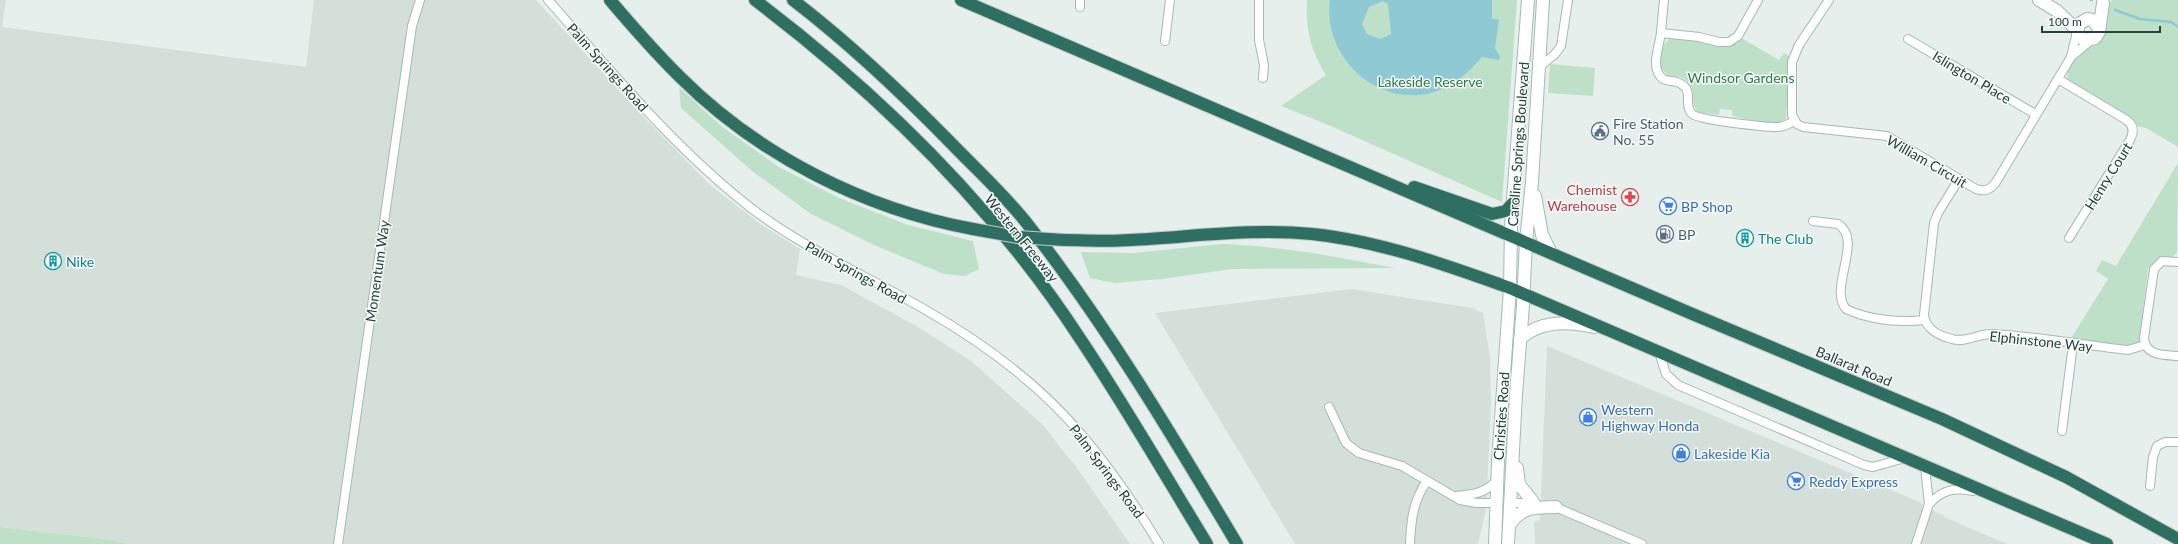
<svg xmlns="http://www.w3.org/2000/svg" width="2178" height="544" viewBox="0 0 2178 544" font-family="Lato,sans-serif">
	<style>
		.built { fill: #d4dfda }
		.green { fill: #bfe0c8 }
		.water { fill: #8ec9d4; fill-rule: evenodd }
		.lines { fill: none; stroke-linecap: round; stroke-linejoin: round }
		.stream { stroke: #8ec9d4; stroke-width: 2.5 }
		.street-casing { stroke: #a8b8b2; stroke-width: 10 }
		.secondary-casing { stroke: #a4bbb3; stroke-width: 14 }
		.highway-casing { stroke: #c2cac8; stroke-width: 14 }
		.street { stroke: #fff; stroke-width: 8 }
		.secondary { stroke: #fff; stroke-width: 12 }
		.highway { stroke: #2f6f62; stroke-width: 12 }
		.highway-bridge-casing { stroke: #c2cac8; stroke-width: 14; stroke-linecap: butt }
		.highway-bridge { stroke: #2f6f62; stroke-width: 12 }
		.labels { text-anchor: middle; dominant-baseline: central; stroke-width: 3; stroke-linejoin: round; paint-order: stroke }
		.street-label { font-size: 14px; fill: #24423a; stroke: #f7fbf9 }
		.park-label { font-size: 14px; fill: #2d7a4b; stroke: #f7fbf9 }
		.service-label { font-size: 14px; fill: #4e5e75; stroke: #f7fbf9; text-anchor: start }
		.health-label { font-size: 14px; fill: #be3a42; stroke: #f7fbf9; text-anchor: end }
		.shop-label { font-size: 14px; fill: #366cbe; stroke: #f7fbf9; text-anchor: start }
		.culture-label { font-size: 14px; fill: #0d838f; stroke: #f7fbf9; text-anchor: start }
	</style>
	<rect width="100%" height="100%" fill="#e6efeb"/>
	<!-- built -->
	<g class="built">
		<path d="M0,0H6L2,27L306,67L314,0H536L634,107L711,186L762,225L800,249L796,275L841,285L920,328L971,361L1043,425L1082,475L1130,544H129L106,539L0,527Z"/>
		<path d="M1351,289L1472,308L1483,313L1490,357L1491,405L1486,509L1478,544H1295L1155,313Z"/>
		<path d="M1547,346L1915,500L1951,520L2007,544H1535L1534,521L1540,520Z"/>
	</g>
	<!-- green -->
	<g class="green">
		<path d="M1307,0H1517L1502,202L1326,124L1281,106L1326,75C1311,52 1305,28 1307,0Z"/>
		<path d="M2112,0H2178V147L2146,128L2136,126L2067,79L2068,69Z"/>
		<path d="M1672,38L1734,43L1743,39L1779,60L1784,53L1790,57L1786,119C1776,129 1745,118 1732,116V110L1720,109L1719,115L1698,112C1688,102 1699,87 1683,78C1679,76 1673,76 1667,75L1661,67C1660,57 1661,42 1672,38Z"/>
		<path d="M1550,64L1595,68L1593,96L1548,93Z"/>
		<path d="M679,87L721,126L779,167L839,198L908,225L973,241L979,269L965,276L944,274L876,246L811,214L752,171L681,108Z"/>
		<path d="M2178,163L2177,252C2171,262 2157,257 2148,269L2139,342L2135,345L2128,347L2070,340L2108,279L2096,271L2102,260L2116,266Z"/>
		<path d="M1222,244C1281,246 1337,257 1395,268L1232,269L1162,279L1114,283L1090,278L1081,252L1133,253Z"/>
		<path d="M0,527L106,539L129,544H0Z"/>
	</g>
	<!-- water -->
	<path class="water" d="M1330,0H1492V19H1499L1495,48L1500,57L1499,60L1482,57C1468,73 1454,86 1434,92C1377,109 1322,56 1330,0ZM1383,1L1388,4L1391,34L1380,39L1367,34L1362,24L1369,7Z"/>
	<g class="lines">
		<!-- stream -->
		<g class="stream">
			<path d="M2091,0H2092"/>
			<path d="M2115,10L2140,19L2171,22L2178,27"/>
		</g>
		<!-- street casing -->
		<g class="street-casing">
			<g id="street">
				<path d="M548,0C612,72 675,149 751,208C804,248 866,276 924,309C982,342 1039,384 1082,435C1111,469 1136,506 1159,544"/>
				<path d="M1259,0V40L1264,65L1263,78"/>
				<path d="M1664,0C1663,11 1662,21 1661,32C1660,46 1649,68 1663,79C1669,82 1676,80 1681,84C1694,91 1683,105 1692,114C1698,120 1765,127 1777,127C1783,127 1789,124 1794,121"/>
				<path d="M1829,0L1799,45L1792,62V115L1797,124L1803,127L1887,136L1976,189C1985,192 1990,190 1996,182L2071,57L2077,32"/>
				<path d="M1080,7V0"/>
				<path d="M1661,33L1699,37L1719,42H1729L1738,36L1758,0"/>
				<path d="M1908,39L2035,114"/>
				<path d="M1165,41L1170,0"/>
				<path d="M2071,57L2090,41"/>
				<path d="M1538,68L1555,54L1561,46L1568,0"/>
				<path d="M2058,79L2125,119C2133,124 2135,131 2130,140L2069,238"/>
				<path d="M1959,179L1938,213L1934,223L1924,315C1925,329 1940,336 1952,339C1965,343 1978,334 1991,334C2035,336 2083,345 2128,350L2145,345"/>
				<path d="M1813,221L1838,224C1864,240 1828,288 1846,309C1869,320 1900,323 1925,320"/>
				<path d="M2178,262L2162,261L2154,269L2144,338C2145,356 2164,355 2178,356"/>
				<path d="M1659,352L1666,374L1678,385L1864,465L1873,467L1905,458"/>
				<path d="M1329,407L1346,443L1359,453L1402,466L1460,500L1477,503H1496"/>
				<path d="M2062,431L2073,344"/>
				<path d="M2150,486L2153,457L2157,446L2165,442H2178"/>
				<path d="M1456,496C1471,495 1488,493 1497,479"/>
				<path d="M1510,503H1535"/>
				<path d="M1929,504C1942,490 1955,487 1973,491"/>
				<path d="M1553,506L1642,544"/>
				<path d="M338,544L412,26L420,0"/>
				<path d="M1410,544C1411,520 1413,501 1427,481"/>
				<path d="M1916,544L1929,504L1925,467"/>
			</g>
		</g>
		<!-- secondary casing -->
		<g class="secondary-casing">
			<g id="secondary">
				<path d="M2039,0L2057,11L2077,30"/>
				<path d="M2098,27L2093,20L2087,19L2079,24C2076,31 2078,37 2085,40L2095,38L2099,32L2103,3"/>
				<path d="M1535,196L1542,235L1551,253"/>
				<path d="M1520,339C1540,320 1568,321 1594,327"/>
				<path d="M1517,468L1519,484L1533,502"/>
				<path d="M1509,526C1520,507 1535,507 1556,507"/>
				<path d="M1495,544L1498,462L1510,288L1511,226L1528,0"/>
				<path d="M1508,544L1516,394L1523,305L1526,242L1532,182L1543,0"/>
			</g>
		</g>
		<!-- highway casing -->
		<g class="highway-casing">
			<g id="highway">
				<path d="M610,0C632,26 655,52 679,76C758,155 864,209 973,229"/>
				<path d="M755,0C879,94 994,207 1079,337C1124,404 1165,475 1207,544"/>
				<path d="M793,0C849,43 901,92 951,143C977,170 1006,196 1029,226C1107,326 1172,435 1237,544"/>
				<path d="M961,0L1690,313L1942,419L2066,477L2178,539"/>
				<path d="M1414,187L1492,214L1506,211L1513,203"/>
				<path d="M1064,240C1086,240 1108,242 1130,240C1191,237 1251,228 1312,234C1380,241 1446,265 1510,288L2107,544"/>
			</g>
		</g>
		<!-- street -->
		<use href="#street" class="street"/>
		<!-- secondary -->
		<use href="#secondary" class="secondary"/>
		<!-- highway -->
		<use href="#highway" class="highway"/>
		<!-- highway-bridge casing -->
		<g class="highway-bridge-casing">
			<path id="highway-bridge" d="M973,229L1018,237L1064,240"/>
		</g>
		<!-- highway-bridge -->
		<use href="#highway-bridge" class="highway-bridge"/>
	</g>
	<!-- icons -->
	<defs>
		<g id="civic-ring" transform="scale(0.9)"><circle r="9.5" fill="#f7fbf9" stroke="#5c6f8a" stroke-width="1.5"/><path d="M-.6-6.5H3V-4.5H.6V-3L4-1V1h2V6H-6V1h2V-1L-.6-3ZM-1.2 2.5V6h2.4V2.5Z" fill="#5c6f8a"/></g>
		<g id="pharmacy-ring" transform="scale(0.9)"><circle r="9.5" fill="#f7fbf9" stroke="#e0444e" stroke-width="1.5"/><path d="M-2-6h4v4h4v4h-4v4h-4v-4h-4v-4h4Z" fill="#e0444e"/></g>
		<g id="supermarket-ring" transform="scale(0.9)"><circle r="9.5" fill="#f7fbf9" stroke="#3f7fe0" stroke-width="1.5"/><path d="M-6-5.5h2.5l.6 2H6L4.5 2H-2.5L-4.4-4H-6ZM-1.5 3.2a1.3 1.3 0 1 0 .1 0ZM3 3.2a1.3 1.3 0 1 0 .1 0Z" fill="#3f7fe0"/></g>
		<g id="fuel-ring" transform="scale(0.9)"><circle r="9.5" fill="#f7fbf9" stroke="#5c6f8a" stroke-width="1.5"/><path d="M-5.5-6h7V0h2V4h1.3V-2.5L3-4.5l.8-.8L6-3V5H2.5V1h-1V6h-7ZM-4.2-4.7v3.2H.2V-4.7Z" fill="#5c6f8a"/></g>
		<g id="building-ring" transform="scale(0.9)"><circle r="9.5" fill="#f7fbf9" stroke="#0f9aa8" stroke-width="1.5"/><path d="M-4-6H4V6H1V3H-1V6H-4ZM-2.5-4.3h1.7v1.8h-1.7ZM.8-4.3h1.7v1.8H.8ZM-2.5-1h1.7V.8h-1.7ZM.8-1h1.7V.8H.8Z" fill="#0f9aa8"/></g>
		<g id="shop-ring" transform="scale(0.9)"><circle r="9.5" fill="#f7fbf9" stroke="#3f7fe0" stroke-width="1.5"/><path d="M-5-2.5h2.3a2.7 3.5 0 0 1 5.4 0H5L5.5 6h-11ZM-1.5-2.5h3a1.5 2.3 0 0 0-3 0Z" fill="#3f7fe0"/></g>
	</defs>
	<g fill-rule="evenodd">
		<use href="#civic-ring" x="1600" y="131"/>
		<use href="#pharmacy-ring" x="1630" y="197"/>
		<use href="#supermarket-ring" x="1668" y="206"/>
		<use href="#fuel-ring" x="1665" y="234"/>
		<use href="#building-ring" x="1745" y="238"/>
		<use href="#building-ring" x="53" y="261"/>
		<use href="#shop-ring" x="1588" y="417"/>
		<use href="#shop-ring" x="1681" y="453"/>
		<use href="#supermarket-ring" x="1796" y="481"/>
	</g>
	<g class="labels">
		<!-- street labels -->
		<g class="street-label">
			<text transform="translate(608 67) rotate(48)">Palm Springs Road</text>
			<text transform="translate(1972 77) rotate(31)">Islington Place</text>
			<text transform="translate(1518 144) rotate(-86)">Caroline Springs Boulevard</text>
			<text transform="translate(1927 161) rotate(30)">William Circuit</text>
			<text transform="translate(2108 176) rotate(-58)">Henry Court</text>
			<text transform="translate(1022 238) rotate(51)">Western Freeway</text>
			<text transform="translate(377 271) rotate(-82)">Momentum Way</text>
			<text transform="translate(856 272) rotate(29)">Palm Springs Road</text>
			<text transform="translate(2041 341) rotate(6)">Elphinstone Way</text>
			<text transform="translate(1854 366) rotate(23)">Ballarat Road</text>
			<text transform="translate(1501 416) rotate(-86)">Christies Road</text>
			<text transform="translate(1107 471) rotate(53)">Palm Springs Road</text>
		</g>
		<!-- park labels -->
		<g class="park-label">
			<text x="1741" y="77">Windsor Gardens</text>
			<text x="1430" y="81">Lakeside Reserve</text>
		</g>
		<!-- service labels -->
		<g class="service-label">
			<text x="1613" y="123">Fire Station<tspan x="1613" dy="16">No. 55</tspan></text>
			<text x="1678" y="234">BP</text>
		</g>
		<!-- health labels -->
		<g class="health-label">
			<text x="1617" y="189">Chemist<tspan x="1617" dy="16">Warehouse</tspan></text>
		</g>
		<!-- shop labels -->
		<g class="shop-label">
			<text x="1681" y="206">BP Shop</text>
			<text x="1601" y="409">Western<tspan x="1601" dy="16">Highway Honda</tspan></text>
			<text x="1694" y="453">Lakeside Kia</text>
			<text x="1809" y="481">Reddy Express</text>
		</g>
		<!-- culture labels -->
		<g class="culture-label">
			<text x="1758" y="238">The Club</text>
			<text x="66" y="261">Nike</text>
		</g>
	</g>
	<!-- scale -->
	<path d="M2042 26v6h118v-6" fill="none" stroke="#24423a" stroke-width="2"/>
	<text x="2048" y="26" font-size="12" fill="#24423a" stroke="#f7fbf9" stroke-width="3" paint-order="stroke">100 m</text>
</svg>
